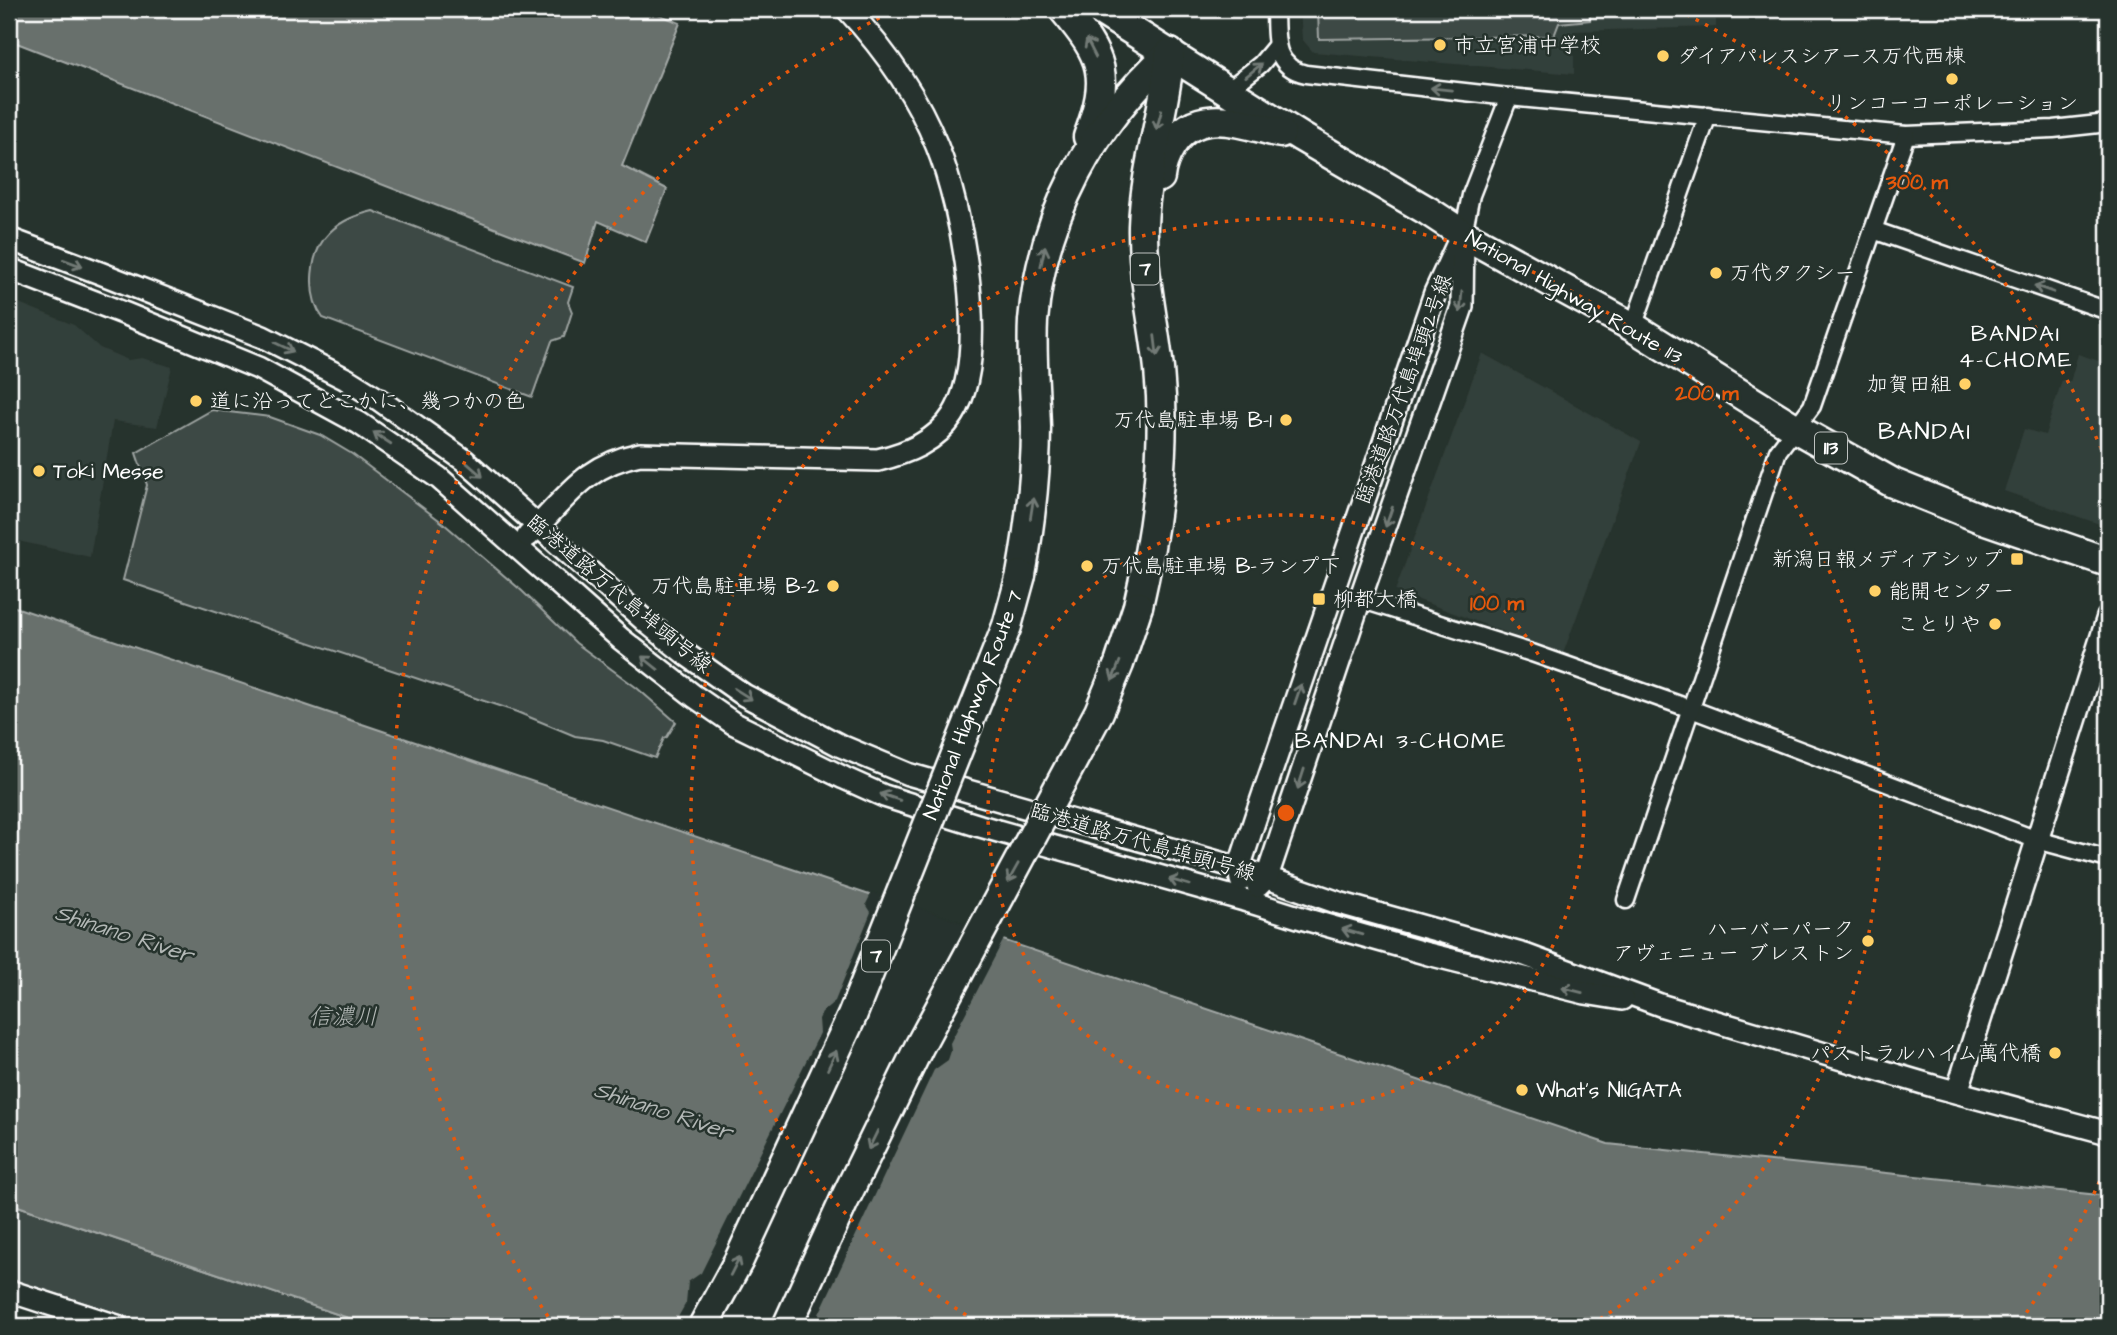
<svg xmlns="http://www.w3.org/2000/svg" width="2117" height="1335" viewBox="0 0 2117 1335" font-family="'Architects Daughter','Klee One',sans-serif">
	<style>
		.built { fill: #333f3a }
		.green { fill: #3e4944; stroke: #9ea4a2; stroke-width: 2 }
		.water { fill: #67706c; stroke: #a4a9a7; stroke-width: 2 }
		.pier { fill: #26332d }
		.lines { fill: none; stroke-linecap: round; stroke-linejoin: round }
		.minor-casing { stroke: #fff; stroke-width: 21 }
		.tertiary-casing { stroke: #fff; stroke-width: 26 }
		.trunk-casing { stroke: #fff; stroke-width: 33 }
		.minor { stroke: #26332d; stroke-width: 16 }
		.tertiary { stroke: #26332d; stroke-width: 21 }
		.trunk { stroke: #26332d; stroke-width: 28 }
		.trunk-bridge-casing { stroke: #fff; stroke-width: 33; stroke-linecap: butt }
		.trunk-bridge { stroke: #26332d; stroke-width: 28 }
		.oneway { stroke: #727a76 }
		.ring { fill: none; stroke: #e8590c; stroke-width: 3.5; stroke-dasharray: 3.5 7 }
		.poi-dot { fill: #ffd166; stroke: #26332d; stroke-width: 2.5 }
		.labels { text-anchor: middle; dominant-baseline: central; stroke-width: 5; stroke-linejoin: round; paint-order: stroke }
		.shield { fill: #26332d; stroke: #bec2c0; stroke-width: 2 }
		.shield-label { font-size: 19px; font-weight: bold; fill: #fff }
		.poi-label { font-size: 21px; fill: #fff; stroke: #26332d; text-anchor: start }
		.street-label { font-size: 21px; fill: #fff; stroke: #26332d }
		.neighbourhood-label { font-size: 23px; letter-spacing: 2px; fill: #fff; stroke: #26332d }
		.water-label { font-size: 23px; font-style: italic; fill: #b3b8b6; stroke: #26332d }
		.quarter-label { font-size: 24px; letter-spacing: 2px; fill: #fff; stroke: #26332d }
		.centre { fill: #e8590c; stroke: #26332d; stroke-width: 3.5 }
		.ring-label { font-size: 21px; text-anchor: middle; font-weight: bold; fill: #e8590c; stroke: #26332d; stroke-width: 5; stroke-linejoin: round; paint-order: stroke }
	</style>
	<rect width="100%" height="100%" fill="#26332d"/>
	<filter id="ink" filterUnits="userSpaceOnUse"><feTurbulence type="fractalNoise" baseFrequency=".0143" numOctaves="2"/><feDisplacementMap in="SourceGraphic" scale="14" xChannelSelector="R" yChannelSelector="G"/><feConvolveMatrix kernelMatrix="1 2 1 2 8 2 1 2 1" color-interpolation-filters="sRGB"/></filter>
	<g filter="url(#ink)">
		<!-- built -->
		<g class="built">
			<path d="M1300,9H1716V27L1574,31V74L1313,52L1302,39Z"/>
			<path d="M9,299L74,325L100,348L128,360L142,358L172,367L157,427L113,421L90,557L9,539Z"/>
			<path d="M1482,353L1641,442L1563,654L1395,591Z"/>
			<path d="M2078,354L2108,364V527L2004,491L2024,429L2045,435L2062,380L2070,382Z"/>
		</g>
		<!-- green -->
		<g class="green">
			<path d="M1318,9H1589L1590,20L1559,23L1554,36L1319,39Z"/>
			<path d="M1618,9H1702V12L1618,15Z"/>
			<path d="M373,211L573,287L568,302L572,312L564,337L552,341L532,397L323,318C306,295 309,252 330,232C342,220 357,215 373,211Z"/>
			<path d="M212,410L270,417L320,435L352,454L443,523L522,591L576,643L637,688L676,722L667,737L664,738L655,758L603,740L575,736L517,712L123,580L147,485L136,453Z"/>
			<path d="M9,1203L372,1326H156L9,1279Z"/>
		</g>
		<!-- water -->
		<g class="water">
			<path d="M9,9H646L680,23L622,166L667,189L646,242L598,221L585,263L9,40Z"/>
			<path d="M9,605L1608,1144L2108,1196V1326H372L9,1203Z"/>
		</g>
		<!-- pier -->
		<path class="pier" d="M872,892L1005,937L950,1043L951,1051L948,1060L934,1070L849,1250L819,1314L821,1326H673L686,1303L688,1282L701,1273L820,1033L819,1019L823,1011L835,1001L871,912L866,904Z"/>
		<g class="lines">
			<!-- minor casing -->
			<g class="minor-casing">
				<g id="minor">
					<path d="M1275,9C1276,36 1272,67 1306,74L1509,97L1906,135L2053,129L2108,123"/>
					<path d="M1228,90L1261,64L1276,46"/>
					<path d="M1873,230L2108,311"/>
					<path d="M1463,234L1471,195L1509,97"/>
					<path d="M1633,327L1708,115"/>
					<path d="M1360,599L1532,653L1691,709L2037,840L2108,859"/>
					<path d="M1626,900L1778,451L1812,406L1906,135"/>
				</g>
			</g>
			<!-- tertiary casing -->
			<g class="tertiary-casing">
				<g id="tertiary">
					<path d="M9,239L100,273L263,337L346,379L378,399L464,460L644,620L687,655L744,695L841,746L908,774L1239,868L1339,903L1525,955L1663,1006L1933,1086L2108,1133"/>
					<path d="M9,269L126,314L258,368L359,423L439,478L621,639L694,696L733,723L844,778L884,796L980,826L1244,900L1308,920L1428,954L1585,993L1622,999"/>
					<path d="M528,536C566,499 584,465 640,454L878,460C907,453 936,442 953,415C991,356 962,208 937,146C917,95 884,49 847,9"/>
					<path d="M1241,880L1239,868L1255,819L1435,293L1458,243"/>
					<path d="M1258,886L1267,877L1360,599L1455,327L1462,307L1463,234"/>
					<path d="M1957,1092L2108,617"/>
					<path d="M9,1291L117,1326"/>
				</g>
			</g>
			<!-- trunk casing -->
			<g class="trunk-casing">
				<g id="trunk">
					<path d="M1063,9C1104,58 1111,75 1088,137"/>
					<path d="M1098,9L1301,137L1428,211L1463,234L1633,327L1795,428L1893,483L1980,518L2108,562"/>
					<path d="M1160,177C1161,165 1165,156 1171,146C1197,104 1242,124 1281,133"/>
					<path d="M1021,575C1030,525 1036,478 1036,427C1035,392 1031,356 1033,321C1042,215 1092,124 1170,53"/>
					<path d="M1138,606C1156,528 1167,449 1159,369C1154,322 1142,274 1143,226C1145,167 1165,112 1170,53"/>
				</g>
			</g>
			<!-- minor -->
			<use href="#minor" class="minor"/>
			<!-- tertiary -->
			<use href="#tertiary" class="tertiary"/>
			<!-- trunk -->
			<use href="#trunk" class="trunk"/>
			<!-- trunk-bridge casing -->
			<g class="trunk-bridge-casing">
				<g id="trunk-bridge">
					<path d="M703,1326L739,1260L852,1016L1007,626L1021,575"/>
					<path d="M787,1326L844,1201L919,1047L1099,712L1119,664L1138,606"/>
				</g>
			</g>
			<!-- trunk-bridge -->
			<use href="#trunk-bridge" class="trunk-bridge"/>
		</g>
		<!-- one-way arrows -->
		<defs><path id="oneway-shaft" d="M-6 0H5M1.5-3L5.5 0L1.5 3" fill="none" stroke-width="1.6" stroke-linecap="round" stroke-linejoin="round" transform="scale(1.75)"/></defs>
		<g class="oneway">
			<use href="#oneway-shaft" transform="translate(1091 48) rotate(-117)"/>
			<use href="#oneway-shaft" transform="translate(1254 70) rotate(-39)"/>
			<use href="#oneway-shaft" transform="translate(1441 89) rotate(-174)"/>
			<use href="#oneway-shaft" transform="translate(1159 120) rotate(105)"/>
			<use href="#oneway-shaft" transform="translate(1043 256) rotate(-78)"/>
			<use href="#oneway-shaft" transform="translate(73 263) rotate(20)"/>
			<use href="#oneway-shaft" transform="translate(2044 289) rotate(-161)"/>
			<use href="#oneway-shaft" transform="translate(1461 302) rotate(95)"/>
			<use href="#oneway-shaft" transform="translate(1156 346) rotate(83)"/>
			<use href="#oneway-shaft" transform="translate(284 347) rotate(26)"/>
			<use href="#oneway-shaft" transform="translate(382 438) rotate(-147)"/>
			<use href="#oneway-shaft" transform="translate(475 470) rotate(41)"/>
			<use href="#oneway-shaft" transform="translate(1032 508) rotate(-81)"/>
			<use href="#oneway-shaft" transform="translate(1389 517) rotate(109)"/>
			<use href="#oneway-shaft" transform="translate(650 663) rotate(-141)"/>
			<use href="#oneway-shaft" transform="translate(1116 671) rotate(112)"/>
			<use href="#oneway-shaft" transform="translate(743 694) rotate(32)"/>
			<use href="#oneway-shaft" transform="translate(1298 694) rotate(-71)"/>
			<use href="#oneway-shaft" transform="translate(1301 779) rotate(108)"/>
			<use href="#oneway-shaft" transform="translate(890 797) rotate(-161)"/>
			<use href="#oneway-shaft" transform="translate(1013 873) rotate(119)"/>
			<use href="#oneway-shaft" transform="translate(1179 882) rotate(-164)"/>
			<use href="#oneway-shaft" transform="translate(1352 932) rotate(-164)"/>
			<use href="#oneway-shaft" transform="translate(1572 990) rotate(-166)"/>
			<use href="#oneway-shaft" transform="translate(832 1060) rotate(-65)"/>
			<use href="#oneway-shaft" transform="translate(873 1140) rotate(116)"/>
			<use href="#oneway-shaft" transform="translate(735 1266) rotate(-63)"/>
		</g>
	</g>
	<!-- distance rings -->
	<g class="ring">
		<circle cx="1286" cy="813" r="298"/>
		<path d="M984 1326A595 595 0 1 1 1588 1326"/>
		<path d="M2108 1162A893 893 0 0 1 2018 1325M554 1325A893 893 0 0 1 895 10M1677 10A893 893 0 0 1 2108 464"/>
	</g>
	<!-- markers -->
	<g class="poi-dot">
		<circle cx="1440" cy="45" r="7"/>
		<circle cx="1663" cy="56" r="7"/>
		<circle cx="1952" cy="79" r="7"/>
		<circle cx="1716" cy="273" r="7"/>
		<circle cx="1965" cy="384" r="7"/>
		<circle cx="196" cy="401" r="7"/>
		<circle cx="1286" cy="420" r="7"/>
		<circle cx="39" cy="471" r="7"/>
		<rect x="2010" y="552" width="14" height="14" rx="3.5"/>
		<circle cx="1087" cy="566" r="7"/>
		<circle cx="833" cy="586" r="7"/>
		<circle cx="1875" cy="591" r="7"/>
		<rect x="1312" y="592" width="14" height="14" rx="3.5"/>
		<circle cx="1995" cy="624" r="7"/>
		<circle cx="1868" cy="941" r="7"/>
		<circle cx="2055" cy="1053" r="7"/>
		<circle cx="1522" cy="1090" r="7"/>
	</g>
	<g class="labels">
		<!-- shield labels -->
		<g class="shield">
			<rect x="1131" y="253.5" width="28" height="31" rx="5"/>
			<rect x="1815" y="432.5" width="32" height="31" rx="5"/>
			<rect x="862" y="940.5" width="28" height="31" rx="5"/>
		</g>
		<g class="shield-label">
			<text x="1145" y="269">7</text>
			<text x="1831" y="448">113</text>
			<text x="876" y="956">7</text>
		</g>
		<!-- poi labels -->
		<g class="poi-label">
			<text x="1454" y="45">市立宮浦中学校</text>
			<text x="1677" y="56">ダイアパレスシアース万代西棟</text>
			<text x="1952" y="103" text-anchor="middle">リンコーコーポレーション</text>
			<text x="1730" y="273">万代タクシー</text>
			<text x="1951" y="384" text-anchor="end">加賀田組</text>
			<text x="210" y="401">道に沿ってどこかに、幾つかの色</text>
			<text x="1272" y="420" text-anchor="end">万代島駐車場 B-1</text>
			<text x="53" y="471">Toki Messe</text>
			<text x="2003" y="559" text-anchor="end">新潟日報メディアシップ</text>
			<text x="1101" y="566">万代島駐車場 B-ランプ下</text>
			<text x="819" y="586" text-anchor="end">万代島駐車場 B-2</text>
			<text x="1889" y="591">能開センター</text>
			<text x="1333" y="599">柳都大橋</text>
			<text x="1981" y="624" text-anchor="end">ことりや</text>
			<text x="1854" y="929" text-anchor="end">ハーバーパーク<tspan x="1854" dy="24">アヴェニュー ブレストン</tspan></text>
			<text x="2041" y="1053" text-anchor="end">パストラルハイム萬代橋</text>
			<text x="1536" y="1090">What's NIIGATA</text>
		</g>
		<!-- street labels -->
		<g class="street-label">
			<text transform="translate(1574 297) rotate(30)">National Highway Route 113</text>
			<text transform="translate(1404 389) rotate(-70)">臨港道路万代島埠頭2号線</text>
			<text transform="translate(619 594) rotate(40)">臨港道路万代島埠頭1号線</text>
			<text transform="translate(973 705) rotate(-69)">National Highway Route 7</text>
			<text transform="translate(1143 842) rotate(16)">臨港道路万代島埠頭1号線</text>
		</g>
		<!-- neighbourhood labels -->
		<g class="neighbourhood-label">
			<text x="2016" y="334">BANDAI<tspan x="2016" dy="26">4-CHOME</tspan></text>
			<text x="1401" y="741">BANDAI 3-CHOME</text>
		</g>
		<!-- water labels -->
		<g class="water-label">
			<text transform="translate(124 934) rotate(18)">Shinano River</text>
			<text x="343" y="1017">信濃川</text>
			<text transform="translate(663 1111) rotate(18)">Shinano River</text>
		</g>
		<!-- quarter labels -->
		<g class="quarter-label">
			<text x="1925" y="432">BANDAI</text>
		</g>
	</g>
	<circle cx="1286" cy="813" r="10" class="centre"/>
	<g class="ring-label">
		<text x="1917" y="189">300 m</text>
		<text x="1707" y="400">200 m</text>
		<text x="1497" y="610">100 m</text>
	</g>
	<!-- margin -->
	<rect width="2117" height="1335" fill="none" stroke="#26332d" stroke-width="35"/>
	<rect x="18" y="18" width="2082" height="1300" fill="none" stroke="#fff" stroke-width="2.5" filter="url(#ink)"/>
</svg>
